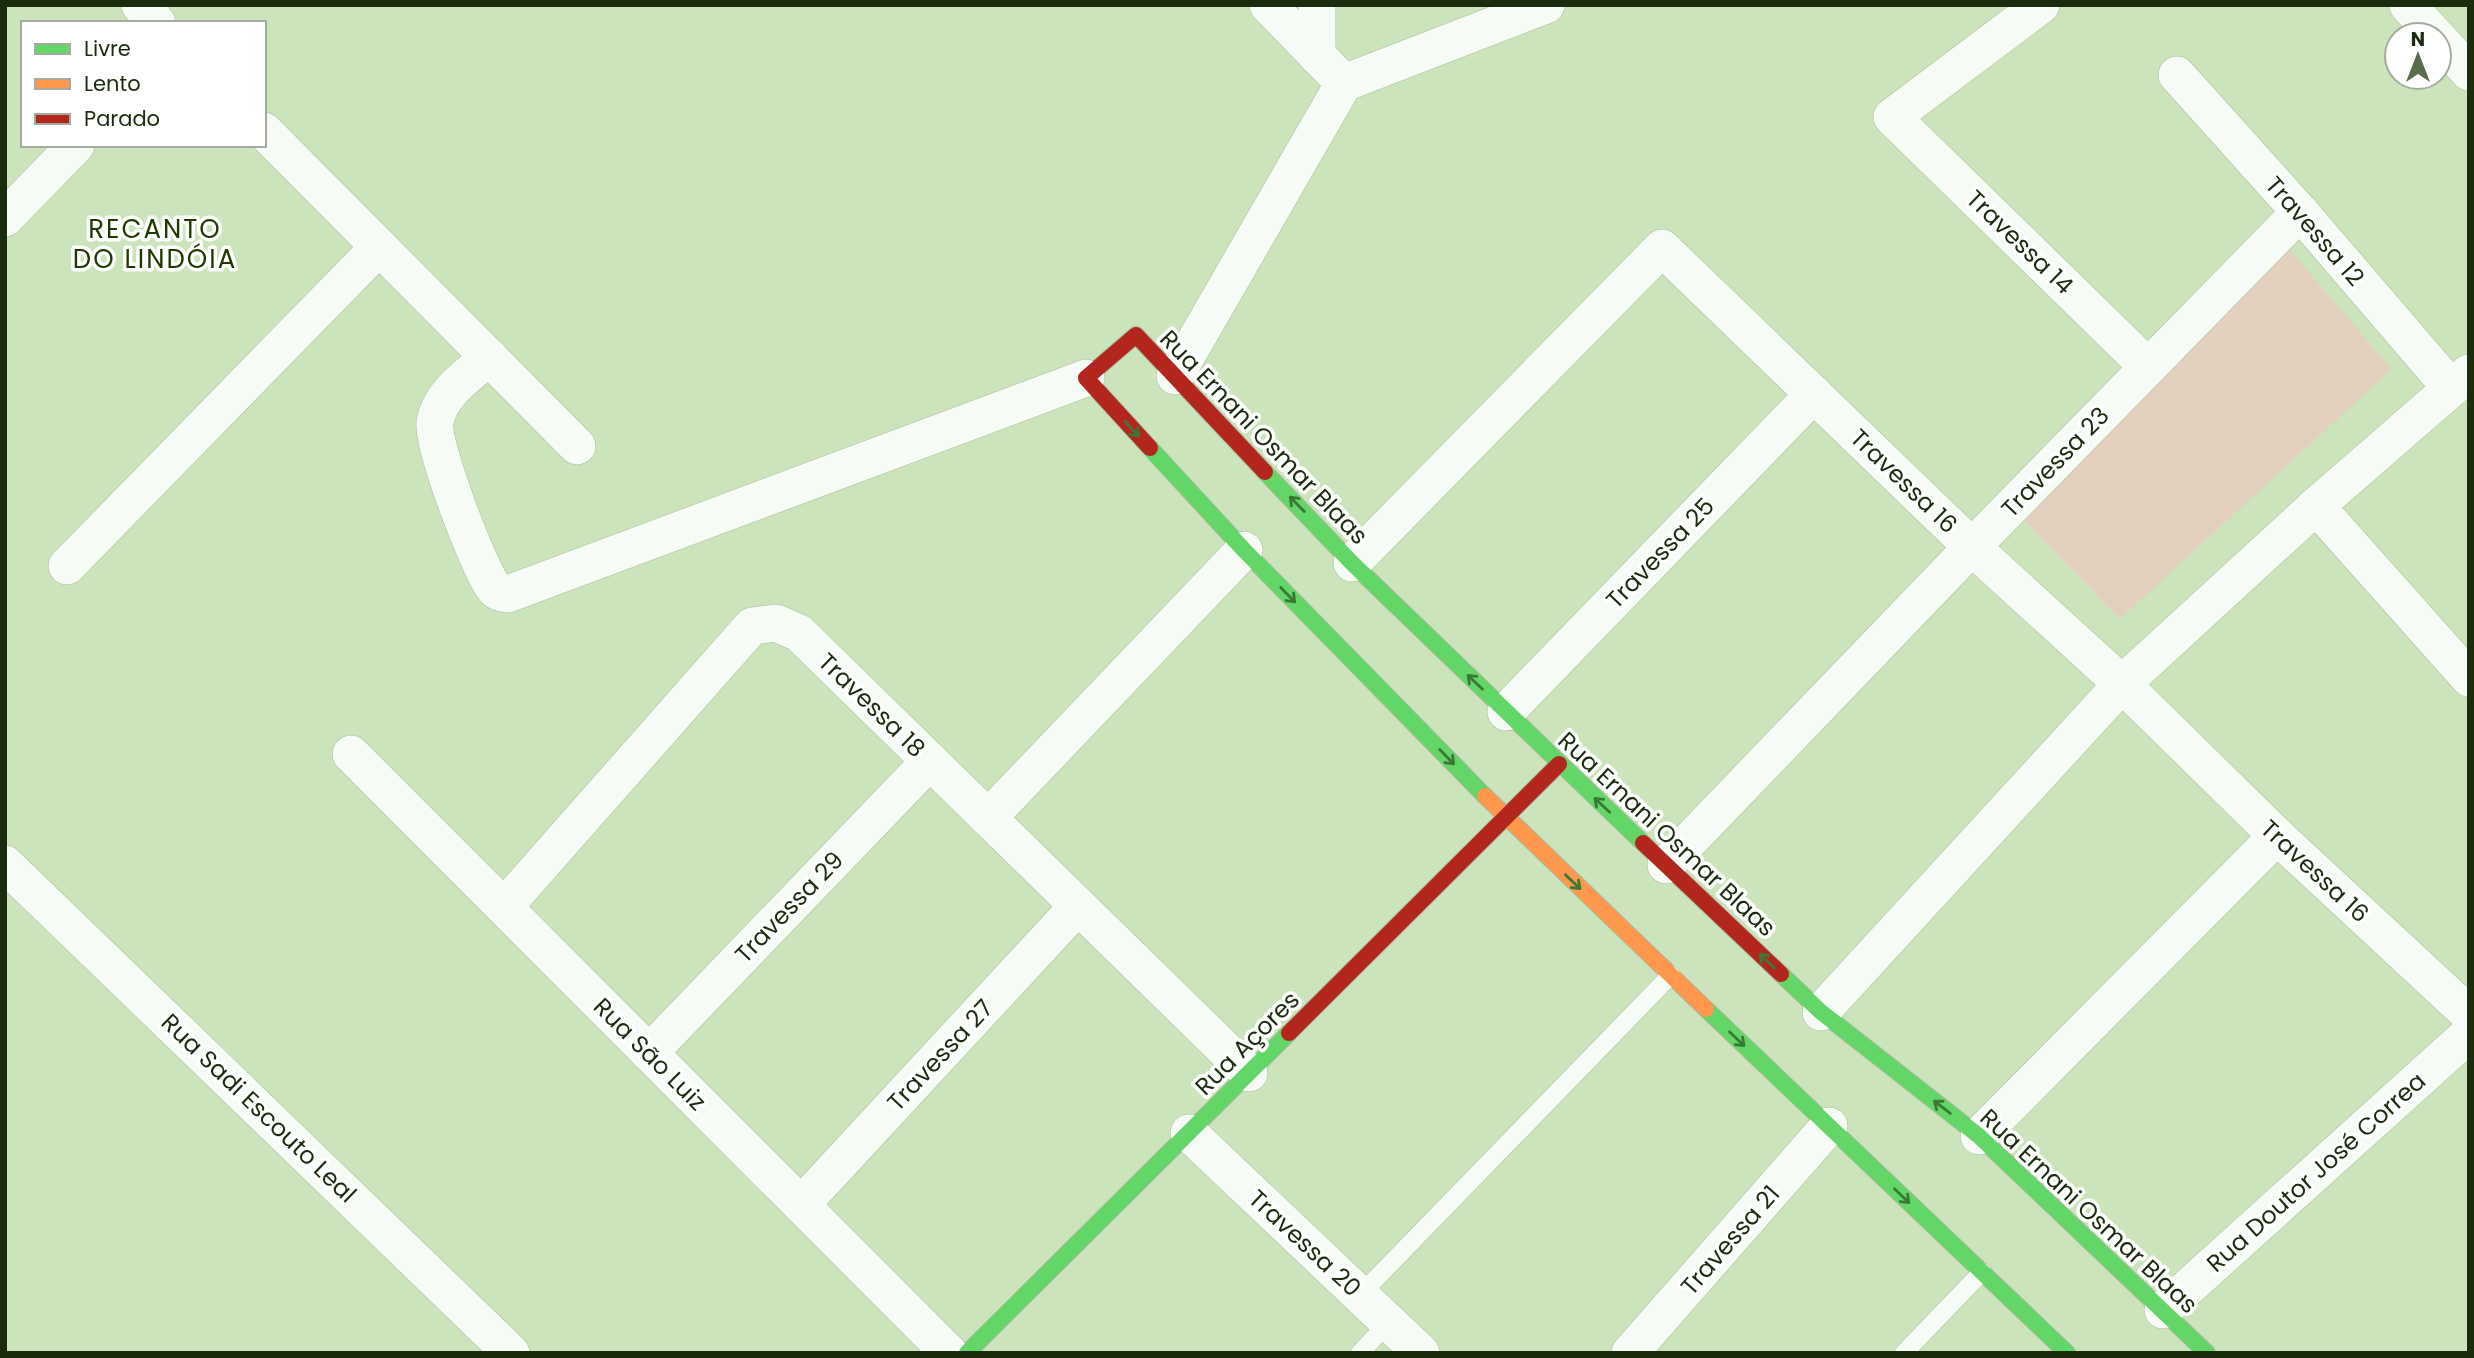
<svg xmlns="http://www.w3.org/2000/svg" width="2474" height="1358" viewBox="0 0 2474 1358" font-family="Poppins,sans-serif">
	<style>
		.green { fill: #e4d0bf }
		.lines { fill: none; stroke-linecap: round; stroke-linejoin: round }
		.lane-casing { stroke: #a9bc9b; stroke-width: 19 }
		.street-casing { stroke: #a9bc9b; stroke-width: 38 }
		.fast-casing { stroke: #a9bc9b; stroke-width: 18 }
		.slow-casing { stroke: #a9bc9b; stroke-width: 18 }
		.jam-casing { stroke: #a9bc9b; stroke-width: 18 }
		.lane { stroke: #f7fbf5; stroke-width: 18 }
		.street { stroke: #f7fbf5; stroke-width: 37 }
		.fast { stroke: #63d668; stroke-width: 16 }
		.slow { stroke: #ff974d; stroke-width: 16 }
		.jam { stroke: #b3261e; stroke-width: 16 }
		.oneway { stroke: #3b7836 }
		.labels { text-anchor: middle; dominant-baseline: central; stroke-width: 7; stroke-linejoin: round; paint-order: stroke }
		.street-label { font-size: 24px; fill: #1b2c0e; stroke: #fff }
		.neighbourhood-label { font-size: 26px; letter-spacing: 2px; fill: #1d3900; stroke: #fff }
	</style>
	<rect width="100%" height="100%" fill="#cce4bb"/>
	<!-- green -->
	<path class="green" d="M2284,243L2392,369L2120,619L2015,511Z"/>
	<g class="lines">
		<!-- lane casing -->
		<g class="lane-casing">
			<g id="lane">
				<path d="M1360,1295L1671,975"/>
				<path d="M1360,1353L1389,1322"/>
				<path d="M1904,1353L1982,1272"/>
			</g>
		</g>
		<!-- street casing -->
		<g class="street-casing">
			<g id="street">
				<path d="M140,5L157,23"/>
				<path d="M1268,5L1344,83"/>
				<path d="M1317,5V56"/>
				<path d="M2041,5L1892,117L2148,367"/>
				<path d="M2408,5L2435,35"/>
				<path d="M2439,39L2469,72"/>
				<path d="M2177,75L2300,212L2451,388"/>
				<path d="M264,131L577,446"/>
				<path d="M5,218L76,145"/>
				<path d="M489,357C468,376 440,393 435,422C431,444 479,569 494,588C497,593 503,593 508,594L1086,378"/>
				<path d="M1175,376L1344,83L1546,5"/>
				<path d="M2316,506L2469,678"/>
				<path d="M1352,563L1662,248L1972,547L2122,684L2277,836L2469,1014"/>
				<path d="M67,566L379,247"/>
				<path d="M1506,712L1814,394"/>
				<path d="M351,754L949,1353"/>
				<path d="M988,818L1244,550"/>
				<path d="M5,864L511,1353"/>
				<path d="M1666,865L1972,547L2300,212"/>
				<path d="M504,907L752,626L776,623L799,633L1249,1073"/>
				<path d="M1821,1012L2122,684L2316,506L2469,373"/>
				<path d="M649,1053L930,761"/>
				<path d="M1189,1133L1421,1353"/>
				<path d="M1979,1136L2277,836"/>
				<path d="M801,1205L1078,906"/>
				<path d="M2163,1310L2469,1034"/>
				<path d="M1630,1353L1829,1126"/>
			</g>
		</g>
		<!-- fast casing -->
		<g class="fast-casing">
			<g id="fast">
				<path d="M1150,448L1244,550L1485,796"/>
				<path d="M1265,472L1352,563L1643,843"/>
				<path d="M1781,974L1821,1012L1979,1136L2207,1353"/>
				<path d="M1706,1009L2067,1353"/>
				<path d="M967,1353L1289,1033"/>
			</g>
		</g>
		<!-- slow casing -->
		<g class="slow-casing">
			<path id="slow" d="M1485,796L1706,1009"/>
		</g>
		<!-- jam casing -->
		<g class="jam-casing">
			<g id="jam">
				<path d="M1150,448L1086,378L1136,335L1265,472"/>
				<path d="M1643,843L1781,974"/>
				<path d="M1289,1033L1559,764"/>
			</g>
		</g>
		<!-- lane -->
		<use href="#lane" class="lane"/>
		<!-- street -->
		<use href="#street" class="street"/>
		<!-- fast -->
		<use href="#fast" class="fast"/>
		<!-- slow -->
		<use href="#slow" class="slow"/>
		<!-- jam -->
		<use href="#jam" class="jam"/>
	</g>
	<!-- one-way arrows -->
	<defs><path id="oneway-shaft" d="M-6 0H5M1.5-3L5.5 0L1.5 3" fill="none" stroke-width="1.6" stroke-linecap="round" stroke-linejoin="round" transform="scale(1.75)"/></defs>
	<g class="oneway">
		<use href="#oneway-shaft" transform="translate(1132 429) rotate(47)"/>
		<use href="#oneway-shaft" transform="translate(1297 504) rotate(-134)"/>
		<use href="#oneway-shaft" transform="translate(1288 595) rotate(46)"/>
		<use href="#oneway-shaft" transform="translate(1475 682) rotate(-136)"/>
		<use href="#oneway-shaft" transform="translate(1447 757) rotate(46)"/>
		<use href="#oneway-shaft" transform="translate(1602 805) rotate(-137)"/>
		<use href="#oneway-shaft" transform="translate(1573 882) rotate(44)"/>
		<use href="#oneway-shaft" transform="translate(1767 961) rotate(-136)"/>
		<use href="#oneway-shaft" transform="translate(1737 1039) rotate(44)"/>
		<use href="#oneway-shaft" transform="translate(1942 1107) rotate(-142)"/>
		<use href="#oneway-shaft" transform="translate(1902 1196) rotate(44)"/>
	</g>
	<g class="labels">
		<!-- street labels -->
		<g class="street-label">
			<text transform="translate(2315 231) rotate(49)">Travessa 12</text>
			<text transform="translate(2020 242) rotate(44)">Travessa 14</text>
			<text transform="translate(1264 437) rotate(46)">Rua Ernani Osmar Blaas</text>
			<text transform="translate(2055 462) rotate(-46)">Travessa 23</text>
			<text transform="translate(1904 481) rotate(44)">Travessa 16</text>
			<text transform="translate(1660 553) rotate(-46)">Travessa 25</text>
			<text transform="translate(872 705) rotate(44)">Travessa 18</text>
			<text transform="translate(1667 834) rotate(43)">Rua Ernani Osmar Blaas</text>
			<text transform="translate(2315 871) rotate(43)">Travessa 16</text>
			<text transform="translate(789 907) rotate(-46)">Travessa 29</text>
			<text transform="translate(1247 1043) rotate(-45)">Rua Açores</text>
			<text transform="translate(650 1054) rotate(45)">Rua São Luiz</text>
			<text transform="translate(940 1055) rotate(-47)">Travessa 27</text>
			<text transform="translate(259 1108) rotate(44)">Rua Sadi Escouto Leal</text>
			<text transform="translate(2316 1172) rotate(-42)">Rua Doutor José Correa</text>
			<text transform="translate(2089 1211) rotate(43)">Rua Ernani Osmar Blaas</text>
			<text transform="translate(1730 1240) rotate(-49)">Travessa 21</text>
			<text transform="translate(1305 1243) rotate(43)">Travessa 20</text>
		</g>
		<!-- neighbourhood labels -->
		<g class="neighbourhood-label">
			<text x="155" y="229">RECANTO<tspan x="155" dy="30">DO LINDÓIA</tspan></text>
		</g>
	</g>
	<!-- border -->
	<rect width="2474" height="1358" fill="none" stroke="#1b2c0e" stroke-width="14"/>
	<!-- legend -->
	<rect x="21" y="21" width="245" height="126" fill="#ffffff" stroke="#a4ab9f" stroke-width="2"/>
	<rect x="35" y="44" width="35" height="10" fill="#63d668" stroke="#a4ab9f" stroke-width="2"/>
	<text x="84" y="56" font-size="21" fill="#1b2c0e">Livre</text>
	<rect x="35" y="79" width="35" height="10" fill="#ff974d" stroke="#a4ab9f" stroke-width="2"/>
	<text x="84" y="91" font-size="21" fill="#1b2c0e">Lento</text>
	<rect x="35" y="114" width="35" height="10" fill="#b3261e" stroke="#a4ab9f" stroke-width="2"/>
	<text x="84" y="126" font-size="21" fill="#1b2c0e">Parado</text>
	<!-- north arrow -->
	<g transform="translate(2418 56)"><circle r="33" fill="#ffffff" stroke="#a4ab9f" stroke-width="2"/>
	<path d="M0-5L12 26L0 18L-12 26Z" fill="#596c4b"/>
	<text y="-10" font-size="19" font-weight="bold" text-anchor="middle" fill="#1b2c0e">N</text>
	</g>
</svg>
